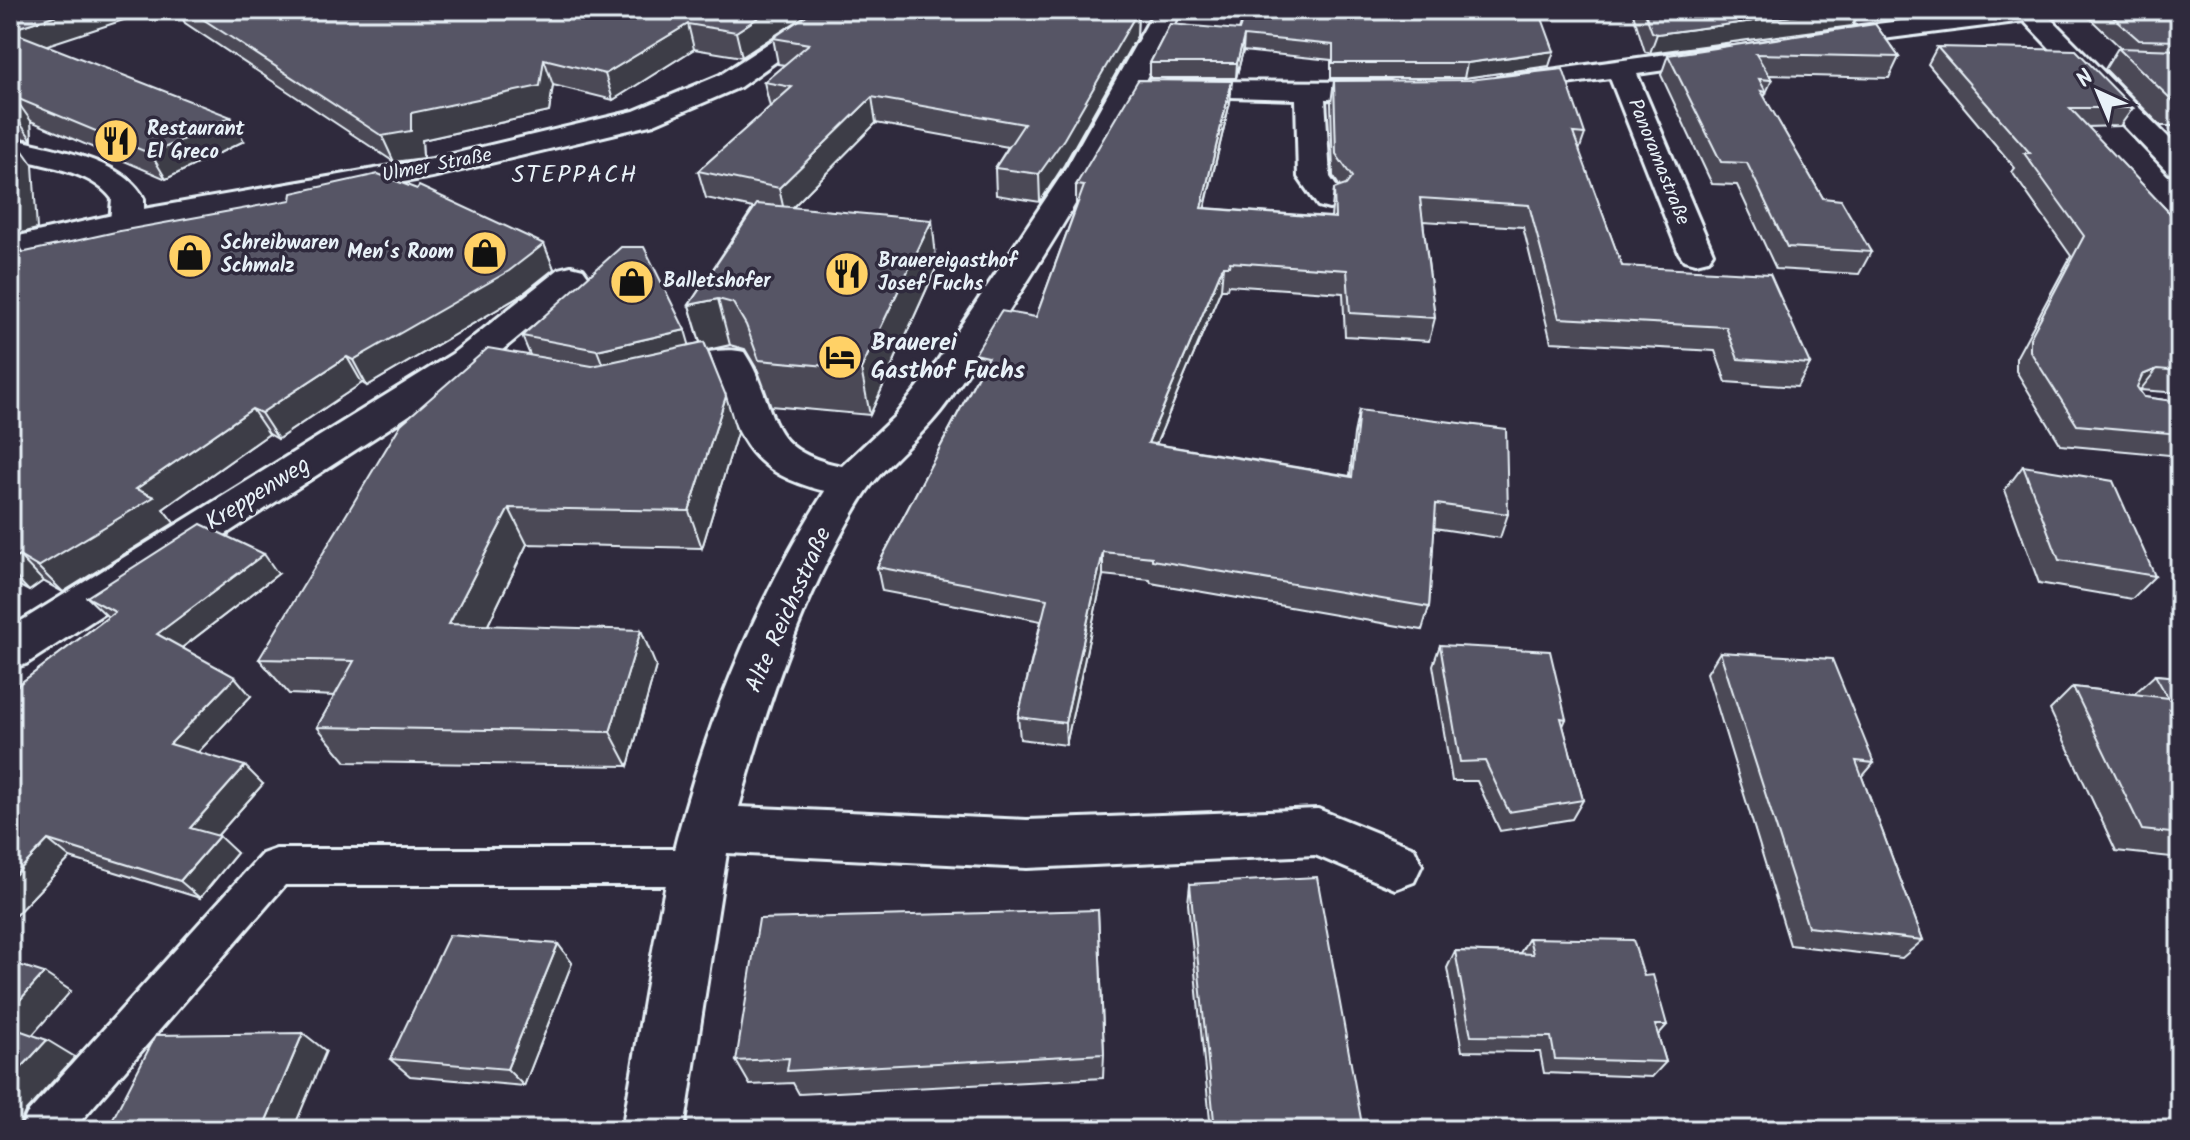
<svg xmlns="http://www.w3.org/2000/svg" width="2190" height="1140" viewBox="0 0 2190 1140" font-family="Kalam,sans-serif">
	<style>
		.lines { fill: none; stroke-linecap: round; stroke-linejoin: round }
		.lane-casing { stroke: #e8f1f8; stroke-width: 6 }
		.street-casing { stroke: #e8f1f8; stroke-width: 6 }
		.secondary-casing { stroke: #e8f1f8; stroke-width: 6 }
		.lane { fill: #2f2a3d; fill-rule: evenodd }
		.street { fill: #2f2a3d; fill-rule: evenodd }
		.secondary { fill: #2f2a3d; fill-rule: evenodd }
		.wall { fill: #4b4957; stroke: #e8f1f8; stroke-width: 2 }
		.shaded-wall { fill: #3d3c47; stroke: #e8f1f8; stroke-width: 2 }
		.building { fill: #575565; stroke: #e8f1f8; stroke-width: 2 }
		.labels { text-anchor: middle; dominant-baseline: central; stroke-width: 7; stroke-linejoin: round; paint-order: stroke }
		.far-poi-label { font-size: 20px; font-weight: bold; fill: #e8f1f8; stroke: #2f2a3d; text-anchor: start }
		.far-street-label { font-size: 20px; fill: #e8f1f8; stroke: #2f2a3d }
		.far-quarter-label { font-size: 24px; letter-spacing: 2px; fill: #e8f1f8; stroke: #2f2a3d }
		.poi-label { font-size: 24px; font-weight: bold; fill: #e8f1f8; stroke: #2f2a3d; text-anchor: start }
		.street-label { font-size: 24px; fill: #e8f1f8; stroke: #2f2a3d }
	</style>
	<rect width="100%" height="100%" fill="#2f2a3d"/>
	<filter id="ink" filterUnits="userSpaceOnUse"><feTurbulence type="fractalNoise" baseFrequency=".0125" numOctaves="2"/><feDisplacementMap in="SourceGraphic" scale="16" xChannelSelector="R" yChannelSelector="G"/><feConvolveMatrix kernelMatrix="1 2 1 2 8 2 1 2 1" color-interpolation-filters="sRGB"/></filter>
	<g filter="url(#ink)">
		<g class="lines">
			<!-- lane casing -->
			<g class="lane-casing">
				<path id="lane" d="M276,849H697L711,854L717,867L711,880L697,885H285L73,1130H20L27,1114L262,854Z"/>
			</g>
			<!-- street casing -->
			<g class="street-casing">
				<g id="street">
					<path d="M1155,10H1181C1114,146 1035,275 949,400C927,432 896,454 872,484C861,498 852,515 843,531C796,617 765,712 739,807L1027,820L1318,809L1414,848L1422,865L1414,882L1395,889L1315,855L1027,868L727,853L684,1130H622C638,1043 650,953 670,866C701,736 753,604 825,491C752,473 740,443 717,375L655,389L642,385L636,377L642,369C669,361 717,345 744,352C780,407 759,450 842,466L894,417L930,372L1067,167Z"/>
					<path d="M1990,10H2065L2061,15L2050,18L2180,149V175L2169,173L2024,21L1820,47L1811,45L1807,39L1811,33L1820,31Z"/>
					<path d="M1725,46L1735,48L1739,54L1735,60L1637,74L1713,253L1708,260L1696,263L1684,260L1679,253L1610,78L1507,92L1497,90L1493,84L1497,78L1507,76Z"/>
					<path d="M1172,81L1391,82L1401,85L1405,91L1401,97L1391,100L1325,99L1330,177L1345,199L1340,206L1329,209L1318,206L1298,177L1296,99L1162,95L1158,89L1162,83Z"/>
					<path d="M10,138C49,148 125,159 144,199V214L138,229L126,232L114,229L110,222L112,199C92,171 41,165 10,157Z"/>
					<path d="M571,266L583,269L588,276L583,283L495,356L542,367L548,375L542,383L529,387L471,375L26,664L10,669V628L452,354L559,269Z"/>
				</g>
			</g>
			<!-- secondary casing -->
			<g class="secondary-casing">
				<path id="secondary" d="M819,10H849L740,87L654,124L432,177L126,232L10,258V238L126,212L432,159L634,111L720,75Z"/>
			</g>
			<!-- lane -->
			<use href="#lane" class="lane"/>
			<!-- street -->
			<use href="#street" class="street"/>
			<!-- secondary -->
			<use href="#secondary" class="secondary"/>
		</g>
		<!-- wall -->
		<g class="wall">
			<path d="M10,10L47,46L244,141L166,179L31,121L32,140L10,136Z"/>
			<path d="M178,10H814L742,57L694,49L613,100L553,85L549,112L422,140L423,158L394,162L185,23Z"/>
			<path d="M1632,10H1860L1852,26L1650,53L1645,52Z"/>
			<path d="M2081,10H2180V126H2161L2105,69L2118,48H2121Z"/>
			<path d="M1138,11L1137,36L1064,165L1040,202L996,195L995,168L1008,147L876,123L793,207L937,266L870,415L771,406L758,371L745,349L730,345L708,350L737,433L702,548L527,544L488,625L656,666L628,766L346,762L317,727L335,696L289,694L259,659L530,355L522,336L690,345L700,343L689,305L753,208L706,198L698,171L770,107L764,82L785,65L778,64L773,38Z"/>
			<path d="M1170,24L1549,66L1464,78H1331V60L1243,51L1236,78H1150V63Z"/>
			<path d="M1875,24L1899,57L1889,78L1769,75L1772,80L1764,97L1823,198L1871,252L1859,274L1776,269L1737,185L1712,184L1661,75L1668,55Z"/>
			<path d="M1937,47L2133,108L2120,126L2087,127L2180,224V393L2139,390L2144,397L2180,402V456L2061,445L2016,371V358L2071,256L2012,172L2015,168L1928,64Z"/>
			<path d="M1334,81L1585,134L1579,151L1622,266L1810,364L1797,387L1726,382L1715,351L1551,342L1523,227L1423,221L1435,318L1429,341L1345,336L1343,293L1228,285L1227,289H1221L1156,444L1350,476L1354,434L1359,410L1508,514L1500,538L1434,528L1429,607L1422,630L1151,583L1150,580L1103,575L1066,745L1020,739L1018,717L1041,621L882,591L877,567L977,377L975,354L1036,317L1076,207V185L1230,102L1205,208L1331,217L1334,189L1340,187L1333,176L1331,103Z"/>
			<path d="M544,244L554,269L520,296L367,386L362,383L278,439L269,434L163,509L174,523L63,592L43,581L29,591L10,581V251L21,249L24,253Z"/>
			<path d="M2023,466L2155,576L2132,599L2039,583L2005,490Z"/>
			<path d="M278,574L182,648L251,696L198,752L263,784L217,836L237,853L200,898L70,858L10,921V691L108,617L87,597Z"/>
			<path d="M1440,645L1566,719L1563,726L1583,800L1572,819L1500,831L1477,781H1452L1433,665Z"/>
			<path d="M1720,652L1874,763L1862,777L1923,940L1902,958L1790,945L1707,673Z"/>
			<path d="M2155,675L2180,677V858L2116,851L2050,710L2073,687L2134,694Z"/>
			<path d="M1190,884L1363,1130H1211L1188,903Z"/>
			<path d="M1098,910L1104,1054L1103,1078L799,1094L793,1083L750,1085L736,1061Z"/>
			<path d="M1529,938L1644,976L1667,1025L1658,1035L1666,1062L1652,1077L1544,1073L1540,1052L1462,1051L1447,968L1455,951L1520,953Z"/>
			<path d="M558,944L572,963L524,1086L410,1076L390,1059Z"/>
		</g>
		<!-- shaded-wall -->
		<g class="shaded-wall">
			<path d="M72,10H154L23,53L10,34V30Z"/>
			<path d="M770,10H814L742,57L736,32Z"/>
			<path d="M1835,10H1860L1852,26L1650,53L1657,34Z"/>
			<path d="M1138,11L1137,36L1064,165L1040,202L1039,174Z"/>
			<path d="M688,24L694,49L613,100L605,74Z"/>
			<path d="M1244,36L1243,51L1236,78L1237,63Z"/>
			<path d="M1554,51L1549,66L1464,78L1467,63Z"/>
			<path d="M544,59L553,85L549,112L422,140L423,158L394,162L382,136L411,113Z"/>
			<path d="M1232,81L1230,102L1199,231L1201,208Z"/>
			<path d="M14,97L31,121L32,140L15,116Z"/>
			<path d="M872,97L876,123L785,215L779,188Z"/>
			<path d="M231,117L244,141L166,179L151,154Z"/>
			<path d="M16,141L33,165L37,229L10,236V206Z"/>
			<path d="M932,220L937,266L870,415L861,369Z"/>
			<path d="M544,244L554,269L520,296L367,386L353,360Z"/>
			<path d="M1223,266L1221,289L1147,466L1148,443Z"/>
			<path d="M718,299L730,345L703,351L689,305Z"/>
			<path d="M685,330L692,354L606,373L597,350Z"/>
			<path d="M347,357L362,383L278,439L261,413Z"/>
			<path d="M2157,369L2141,389L2125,395L2142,375Z"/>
			<path d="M726,396L737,433L702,548L689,511Z"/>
			<path d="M252,409L269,434L163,509L174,523L63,592L38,567L136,489Z"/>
			<path d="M509,508L527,544L471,660L449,624Z"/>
			<path d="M1103,552V575L1066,745L1065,723Z"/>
			<path d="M264,554L278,574L175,653L157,634Z"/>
			<path d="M19,556L43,581L29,591L10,571V562Z"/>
			<path d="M641,630L656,666L628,766L610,732Z"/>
			<path d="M235,677L251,696L189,762L170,744Z"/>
			<path d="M245,766L263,784L209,845L190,828Z"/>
			<path d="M219,836L237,853L200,898L180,881Z"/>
			<path d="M48,840L70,858L10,921V880Z"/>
			<path d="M558,944L572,963L524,1086L507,1069Z"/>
			<path d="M44,973L71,991L28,1040L10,1029V1011Z"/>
			<path d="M303,1033L326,1051L293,1130H262Z"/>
			<path d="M47,1040L75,1057L25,1112L17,1129L19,1130H10V1080Z"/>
		</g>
		<!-- building -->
		<g class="building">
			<path d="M10,10H72L10,30Z"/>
			<path d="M189,10H770L736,32L688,24L605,74L544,59L540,86L411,113V131L382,136Z"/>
			<path d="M814,10H1127L1138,11L1064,139L1039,174L995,168L1024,124L872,97L779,188L698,171L792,87L764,82L809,44L773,38Z"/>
			<path d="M1246,10H1539L1554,51L1467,63H1333V45L1244,36L1237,63H1150L1170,24L1239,30Z"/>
			<path d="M1644,10H1835L1657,34L1652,32Z"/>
			<path d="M2105,10H2180V41L2139,40Z"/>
			<path d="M1875,24L1899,57L1756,54L1772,80L1759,79L1766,92L1761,91L1823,198L1841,200L1871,252L1787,247L1747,163L1721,162L1668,55Z"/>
			<path d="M10,31L231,117L151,154L14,97L15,116L10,115Z"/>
			<path d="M1937,47L2076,50L2133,108H2070L2180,224V371L2157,369L2142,375L2137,387L2144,397L2180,402V434L2077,425L2030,351V338L2084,236L2024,153H2030Z"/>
			<path d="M2118,48L2180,50V104H2176Z"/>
			<path d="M1563,69L1585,134L1573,133L1622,266L1770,274L1810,364L1738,359L1726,327L1559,318L1529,205L1420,198L1435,318L1350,313L1347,270L1230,262L1229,266H1223L1148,443L1352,477L1359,410L1506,429L1508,514L1436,504L1429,607L1152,560V557L1103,552L1065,723L1018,717L1047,599L877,567L988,357L975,354L1001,311L1036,317L1084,186L1076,185L1138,80L1232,81L1201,208L1335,218L1334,189L1346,185L1352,177L1336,154L1334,81L1469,80Z"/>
			<path d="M10,139L16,141L19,204L10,206Z"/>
			<path d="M378,174L417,189L419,186L544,244L509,271L353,360L347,357L261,413L252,409L136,489L154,497L38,567L19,556L10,562V251L21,249V253L120,231L291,200L292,193Z"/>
			<path d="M757,204L932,220L861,369L759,360L746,325L733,303L718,299L689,305Z"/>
			<path d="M621,247H644L685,330L597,350L522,336Z"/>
			<path d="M704,342L726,396L689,511L509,508L449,624L641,630L610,732L317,727L354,661L259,659L401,424L488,348L592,366Z"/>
			<path d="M2023,466L2113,481L2155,576L2059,560Z"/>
			<path d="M201,524L264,554L157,634L235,677L170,744L245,766L190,828L219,836L180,881L48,840L10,880V691L115,612L87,597Z"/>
			<path d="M1440,645L1550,651L1566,719L1561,718L1583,800L1509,812L1485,761L1460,762Z"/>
			<path d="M1720,652L1832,659L1874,763L1856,761L1923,940L1808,927Z"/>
			<path d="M2155,675L2180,677V834L2142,830L2073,687L2168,698Z"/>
			<path d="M1317,877L1363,1130H1215L1190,884Z"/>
			<path d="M1098,910L1104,1054L787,1071L789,1058L736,1061L759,919Z"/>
			<path d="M449,935L558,944L507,1069L390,1059Z"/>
			<path d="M1529,938L1633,940L1644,976L1653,975L1667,1025H1655L1666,1062L1555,1059L1551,1037L1471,1036L1455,951L1533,954Z"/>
			<path d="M10,962L44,973L10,1011Z"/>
			<path d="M10,1027L47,1040L10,1080Z"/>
			<path d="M303,1033L262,1130H107L156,1035Z"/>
		</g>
	</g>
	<!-- icons -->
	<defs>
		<g id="restaurant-disc" transform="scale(2.3)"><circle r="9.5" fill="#ffd166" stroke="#2f2a3d"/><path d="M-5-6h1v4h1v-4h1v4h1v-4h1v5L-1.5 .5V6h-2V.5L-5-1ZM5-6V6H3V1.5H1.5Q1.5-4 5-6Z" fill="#111"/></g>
		<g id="shop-disc" transform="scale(2.3)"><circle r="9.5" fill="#ffd166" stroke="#2f2a3d"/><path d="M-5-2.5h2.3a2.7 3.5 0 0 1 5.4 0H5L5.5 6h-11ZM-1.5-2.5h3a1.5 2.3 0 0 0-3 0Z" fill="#111"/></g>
		<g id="hotel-disc" transform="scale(2.3)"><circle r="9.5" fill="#ffd166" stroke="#2f2a3d"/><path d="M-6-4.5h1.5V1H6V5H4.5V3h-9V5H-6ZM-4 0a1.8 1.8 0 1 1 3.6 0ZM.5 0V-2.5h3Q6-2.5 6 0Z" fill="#111"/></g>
	</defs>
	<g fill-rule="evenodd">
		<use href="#restaurant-disc" x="116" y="141"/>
		<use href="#shop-disc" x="485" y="253"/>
		<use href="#shop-disc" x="190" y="256"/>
		<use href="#restaurant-disc" x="847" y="274"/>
		<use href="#shop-disc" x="632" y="282"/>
		<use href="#hotel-disc" x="840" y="357"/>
	</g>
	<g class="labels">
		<!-- far-poi labels -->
		<g class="far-poi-label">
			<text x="147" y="130">Restaurant<tspan x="147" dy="23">El Greco</tspan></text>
			<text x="221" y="244">Schreibwaren<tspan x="221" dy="23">Schmalz</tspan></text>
			<text x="454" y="253" text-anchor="end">Men‘s Room</text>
			<text x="878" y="262">Brauereigasthof<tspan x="878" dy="23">Josef Fuchs</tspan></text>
			<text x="663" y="282">Balletshofer</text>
		</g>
		<!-- far-street labels -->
		<g class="far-street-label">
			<text transform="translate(1658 162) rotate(68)">Panoramastraße</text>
			<text transform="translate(437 166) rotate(-11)">Ulmer Straße</text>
		</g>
		<!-- far-quarter labels -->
		<g class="far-quarter-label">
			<text x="575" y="175">STEPPACH</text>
		</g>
		<!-- poi labels -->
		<g class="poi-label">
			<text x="871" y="343">Brauerei<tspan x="871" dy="28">Gasthof Fuchs</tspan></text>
		</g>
		<!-- street labels -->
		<g class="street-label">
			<text transform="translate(258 494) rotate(-32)">Kreppenweg</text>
			<text transform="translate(789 610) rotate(-66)">Alte Reichsstraße</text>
		</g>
	</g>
	<!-- margin -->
	<rect width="2190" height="1140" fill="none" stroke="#2f2a3d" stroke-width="40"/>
	<rect x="20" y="20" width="2150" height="1100" fill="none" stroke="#e8f1f8" stroke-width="3" filter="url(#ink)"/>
	<!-- north arrow -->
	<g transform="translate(2098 92) rotate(316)" stroke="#2f2a3d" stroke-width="6" paint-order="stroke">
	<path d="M0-6L14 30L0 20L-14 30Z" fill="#e8f1f8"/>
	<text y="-12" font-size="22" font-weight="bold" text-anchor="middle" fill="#e8f1f8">N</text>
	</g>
</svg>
